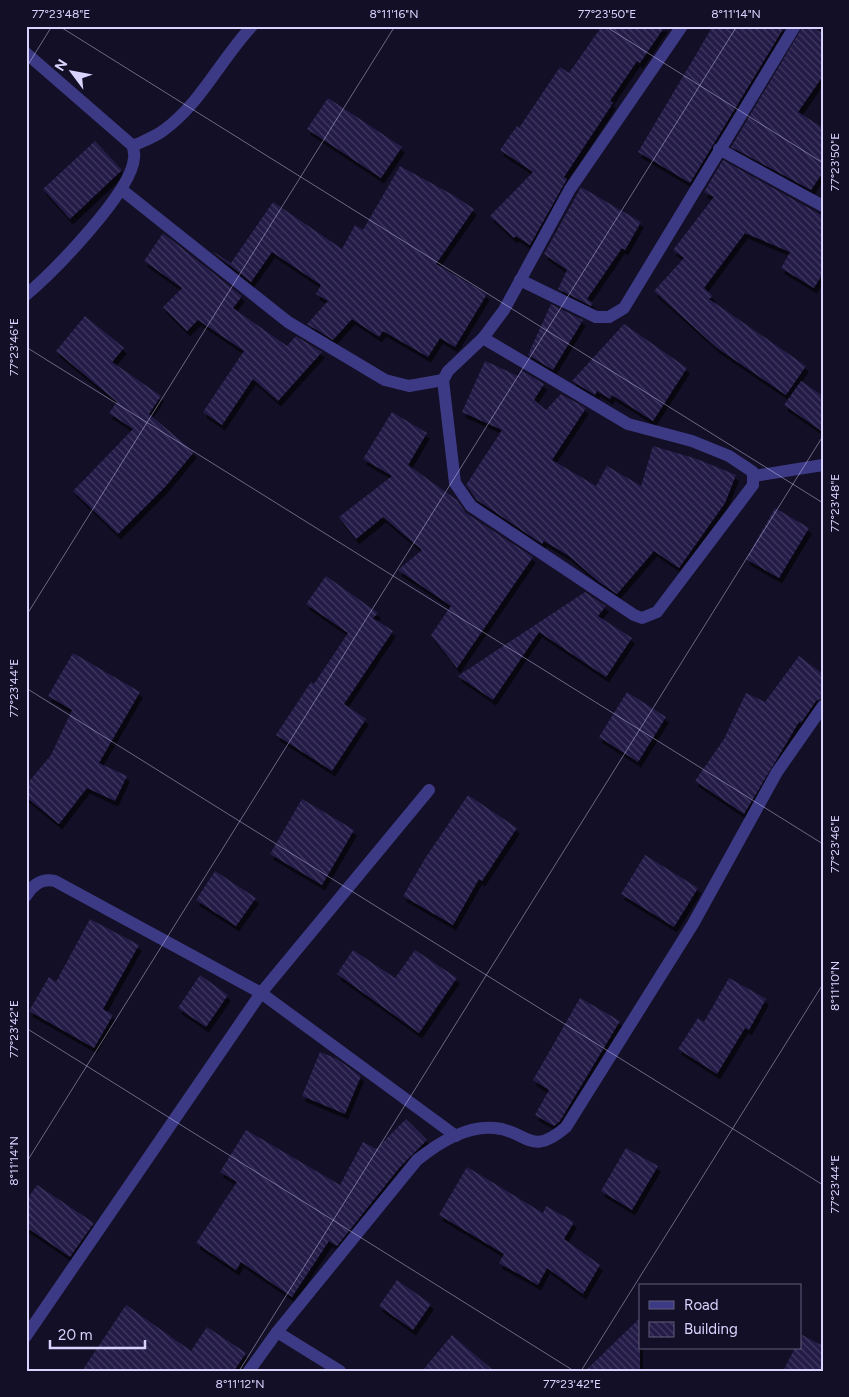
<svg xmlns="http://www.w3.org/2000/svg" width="849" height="1397" viewBox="0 0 849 1397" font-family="Figtree,sans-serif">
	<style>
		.building { fill: url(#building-back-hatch); filter: url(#shadow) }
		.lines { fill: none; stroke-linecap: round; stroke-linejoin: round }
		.minor { stroke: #3d3a85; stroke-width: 12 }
		.ticks { fill: none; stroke: #d9d4ff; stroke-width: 1; stroke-opacity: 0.45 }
		.neatline { fill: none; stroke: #d9d4ff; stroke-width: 2 }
		.ticks-label { font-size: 12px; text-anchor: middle; fill: #d9d4ff }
	</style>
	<defs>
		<pattern id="building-back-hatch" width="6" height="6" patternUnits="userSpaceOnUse" patternTransform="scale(1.25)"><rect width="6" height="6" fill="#241b47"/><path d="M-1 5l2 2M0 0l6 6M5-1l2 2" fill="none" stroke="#433b63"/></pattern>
		<filter id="shadow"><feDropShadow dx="3" dy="5.5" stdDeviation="0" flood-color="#0009"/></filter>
	</defs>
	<rect width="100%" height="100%" fill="#130f26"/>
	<!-- building -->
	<g class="building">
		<path d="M602,26H665L640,63L637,61L610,101L613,103L564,177L567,179L530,245L516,236L514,238L490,216L533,172L500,150L517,126L519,128L560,67L569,73Z"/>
		<path d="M713,26H785L690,183L638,152Z"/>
		<path d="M803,26H811L823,34V76L798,112L823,128V172L811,190L731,147Z"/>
		<path d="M328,98L402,147L381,178L307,129Z"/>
		<path d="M95,141L122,170L70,219L43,189Z"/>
		<path d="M723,160L823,216V273L814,288L781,268L790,252L745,233L704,288L713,296L709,299L806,366L786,395L717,348L654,291L684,258L673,250L714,197L704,192Z"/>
		<path d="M400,166L453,195L474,209L436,264L487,294L455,347L440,338L428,357L383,331L379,337L352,319L333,340L307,324L328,301L316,294L321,285L272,252L251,282L212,251L231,263L273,202L342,249L355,225L363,230Z"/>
		<path d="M581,187L641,222L625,250L622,248L587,299L593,303L591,306L558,289L567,270L544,254Z"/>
		<path d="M163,233L242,296L233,308L287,346L296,336L322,352L278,401L253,379L222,425L203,412L244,351L198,320L187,331L163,307L182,288L144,261Z"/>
		<path d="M551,304L583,320L553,370L528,355Z"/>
		<path d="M85,316L124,348L112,362L161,396L149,414L194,452L165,487L118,534L73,491L133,429L109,413L117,402L56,351Z"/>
		<path d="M624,324L687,368L653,421L612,395L610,399L597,391L595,395L572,381Z"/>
		<path d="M485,361L518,376L521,370L544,384L534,400L546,410L561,394L586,408L552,460L596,486L607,466L641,486L653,446L697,459L736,475L725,503L679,568L654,551L617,594L599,582L569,556L544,541L542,544L477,500L466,485L502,430L462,412Z"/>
		<path d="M801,381L823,396V432L784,405Z"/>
		<path d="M392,412L427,433L408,465L457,500L466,513L533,557L457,668L431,635L451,606L398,570L422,550L383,517L356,539L339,517L392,476L363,459Z"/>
		<path d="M775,508L809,528L779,578L746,559Z"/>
		<path d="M326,576L378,613L373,618L393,631L344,704L366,719L332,771L276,735L311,682L314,684L348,633L306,604Z"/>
		<path d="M585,592L606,606L598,616L632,638L606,677L539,632L493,700L458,676Z"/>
		<path d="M73,653L140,692L99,763L127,776L115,801L87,788L59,824L26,797V785L51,755L72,710L48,696Z"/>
		<path d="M799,656L823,674V698L816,701L801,723L799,722L744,814L695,781L724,739L746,693L765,702Z"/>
		<path d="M627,692L666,717L638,762L599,737Z"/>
		<path d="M468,795L517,828L482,881L479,879L453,925L403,896L426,857Z"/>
		<path d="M302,799L354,830L322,885L270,854Z"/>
		<path d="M645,855L698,888L674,927L621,894Z"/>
		<path d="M215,871L256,898L236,926L196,900Z"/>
		<path d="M90,919L139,945L103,1009L113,1015L94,1048L29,1011L49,977L56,982Z"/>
		<path d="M353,950L395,978L415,950L457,978L419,1033L337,974Z"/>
		<path d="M200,975L228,995L206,1027L178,1008Z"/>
		<path d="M729,978L766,999L749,1030L745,1028L717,1074L678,1049L698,1018L704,1022Z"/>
		<path d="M580,998L620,1021L560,1121L554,1126L535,1115L549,1090L533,1080Z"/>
		<path d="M320,1052L337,1059L361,1076L345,1114L302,1096Z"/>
		<path d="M406,1119L427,1140L400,1167L337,1246L329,1241L292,1297L241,1262L236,1270L196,1243L237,1182L220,1172L246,1130L340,1185L363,1142L376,1149Z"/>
		<path d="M626,1148L658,1166L632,1210L601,1191Z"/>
		<path d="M467,1167L543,1213L546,1206L574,1222L564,1239L600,1265L583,1294L547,1268L538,1285L499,1263L504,1254L439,1215Z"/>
		<path d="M37,1185L94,1223L70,1257L26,1227V1201Z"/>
		<path d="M397,1280L431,1304L413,1330L379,1306Z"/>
		<path d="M126,1305L191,1351L207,1327L246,1353L234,1371H82Z"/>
		<path d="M640,1318V1371H585Z"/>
		<path d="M452,1335L494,1371H422Z"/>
		<path d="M802,1335L823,1346V1371H783L795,1348H800Z"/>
	</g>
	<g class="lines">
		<!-- minor -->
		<g class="minor">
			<path d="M26,53L133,146C133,150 135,154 134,158C132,192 53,272 26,295"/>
			<path d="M133,146C143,141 155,137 164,130C201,103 221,59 252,26"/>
			<path d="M719,149L823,206"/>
			<path d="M122,190L288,322L385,380L409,386L443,380L448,371L483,338L504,310L570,189L682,26"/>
			<path d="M520,280L596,317H609L624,308L795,26"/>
			<path d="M443,380L455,483L471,506L634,615L642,618L657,612L753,485V472L729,456L692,441L628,424L483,338"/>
			<path d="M754,476L823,465"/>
			<path d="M26,896C33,884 42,878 55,881L261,993L456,1136"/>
			<path d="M277,1332L340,1371"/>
			<path d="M26,1336L261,993L429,790"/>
			<path d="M249,1371L277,1332L417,1160C438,1143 467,1125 495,1128C528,1131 530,1158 566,1127L693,924L777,772L823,706"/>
		</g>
	</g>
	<!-- ticks -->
	<path class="ticks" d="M59,26L823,503M605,26L823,163M26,68L52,26M26,347L823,844M26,616L395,26M26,688L823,1185M26,1028L574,1371M26,1163L737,26M26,1369L29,1371M239,1371L823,436M581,1371L823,984"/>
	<!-- border -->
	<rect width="849" height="1397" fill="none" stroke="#130f26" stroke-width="55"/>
	<!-- legend -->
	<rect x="639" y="1284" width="162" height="65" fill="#130f26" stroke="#625e7d"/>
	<rect x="649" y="1301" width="25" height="8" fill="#3d3a85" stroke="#625e7d"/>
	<text x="684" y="1310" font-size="15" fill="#d9d4ff">Road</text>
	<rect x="649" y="1322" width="25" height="15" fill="url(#building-back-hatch)" stroke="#625e7d"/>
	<text x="684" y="1334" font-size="15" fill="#d9d4ff">Building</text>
	<!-- north arrow -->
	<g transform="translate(72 72) rotate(302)" stroke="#130f26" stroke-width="4" paint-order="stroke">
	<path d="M0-4L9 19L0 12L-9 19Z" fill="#d9d4ff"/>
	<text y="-8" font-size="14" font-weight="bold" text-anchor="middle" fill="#d9d4ff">N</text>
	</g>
	<!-- scale -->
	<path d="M50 1340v8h95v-8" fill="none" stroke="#d9d4ff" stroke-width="2.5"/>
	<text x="58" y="1340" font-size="15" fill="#d9d4ff" stroke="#130f26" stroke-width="4" paint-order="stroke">20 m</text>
	<rect x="28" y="28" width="794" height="1342" class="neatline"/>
	<g class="ticks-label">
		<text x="61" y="18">77°23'48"E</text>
		<text x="394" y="18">8°11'16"N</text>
		<text x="607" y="18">77°23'50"E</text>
		<text x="736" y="18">8°11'14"N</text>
		<text transform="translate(835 162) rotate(-90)" y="4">77°23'50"E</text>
		<text transform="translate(14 347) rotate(-90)" y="4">77°23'46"E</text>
		<text transform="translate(835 503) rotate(-90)" y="4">77°23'48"E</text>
		<text transform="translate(14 688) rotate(-90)" y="4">77°23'44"E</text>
		<text transform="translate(835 844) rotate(-90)" y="4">77°23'46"E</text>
		<text transform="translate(835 986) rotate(-90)" y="4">8°11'10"N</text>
		<text transform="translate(14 1029) rotate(-90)" y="4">77°23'42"E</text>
		<text transform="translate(14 1161) rotate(-90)" y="4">8°11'14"N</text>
		<text transform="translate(835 1184) rotate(-90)" y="4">77°23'44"E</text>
		<text x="240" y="1388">8°11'12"N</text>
		<text x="572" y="1388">77°23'42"E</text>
	</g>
</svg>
